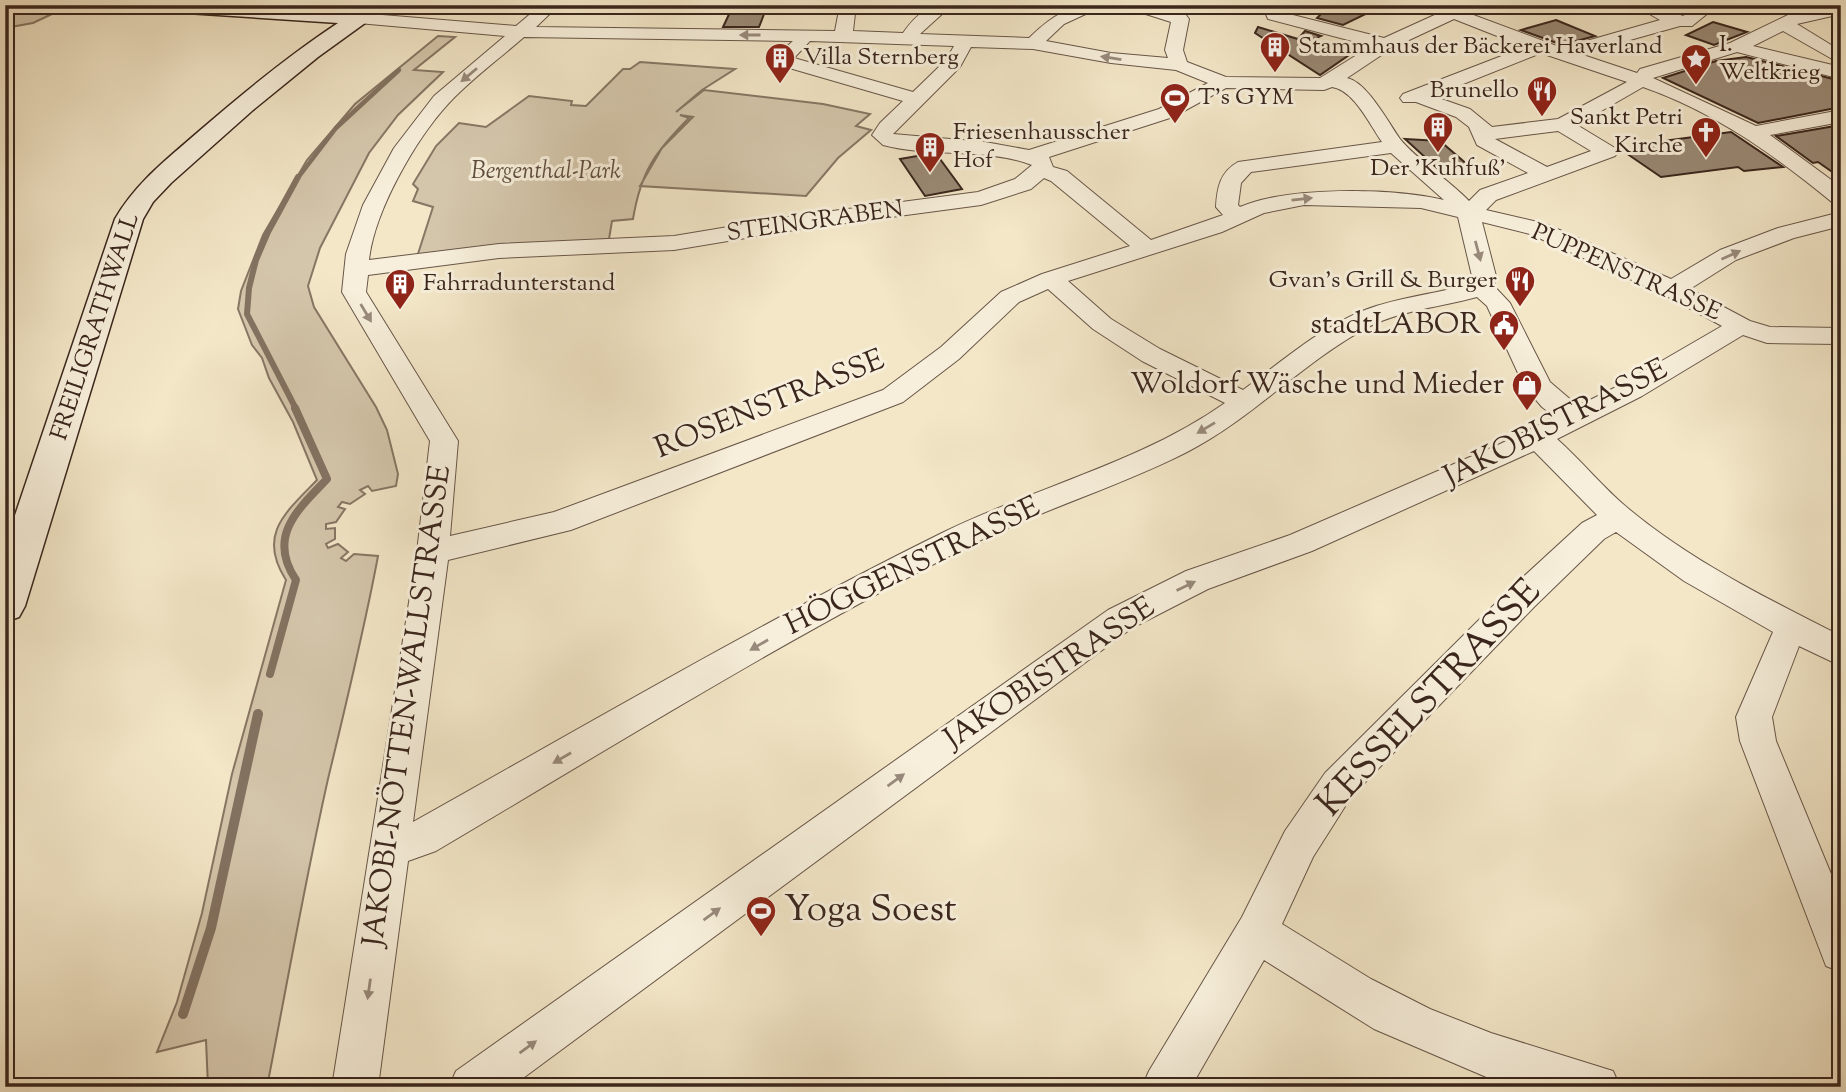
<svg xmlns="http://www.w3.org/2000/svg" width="1846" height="1092" viewBox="0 0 1846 1092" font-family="'Sorts Mill Goudy',serif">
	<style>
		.green { fill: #d4c6ab; stroke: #877664; stroke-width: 2 }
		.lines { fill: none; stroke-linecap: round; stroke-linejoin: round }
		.stream-far3 { stroke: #837261; stroke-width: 4.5 }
		.stream-far2 { stroke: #837261; stroke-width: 6 }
		.stream-far1 { stroke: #837261; stroke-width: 8 }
		.stream { stroke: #837261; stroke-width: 10 }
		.building { fill: #9a8a76; stroke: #3a261d; stroke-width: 2 }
		.street-casing { stroke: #685648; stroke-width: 2 }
		.secondary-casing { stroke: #3a261d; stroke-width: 3 }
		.street { fill: #f7efdb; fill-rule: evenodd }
		.secondary { fill: #f7efdb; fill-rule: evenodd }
		.oneway { fill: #988a7c }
		.labels { text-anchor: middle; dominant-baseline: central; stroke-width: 6; stroke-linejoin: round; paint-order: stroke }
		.far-poi-label { font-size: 24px; fill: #3a261d; stroke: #f7efdb; text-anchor: start }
		.far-park-label { font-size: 24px; font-style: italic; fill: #604e40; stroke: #f7efdb }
		.far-street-label { font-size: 24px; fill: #3a261d; stroke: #f7efdb }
		.poi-label { font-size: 30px; fill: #3a261d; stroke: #f7efdb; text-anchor: end }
		.street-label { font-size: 30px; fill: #3a261d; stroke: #f7efdb }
		.near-street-label { font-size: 37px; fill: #3a261d; stroke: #f7efdb }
		.near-poi-label { font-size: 37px; fill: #3a261d; stroke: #f7efdb; text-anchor: start }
	</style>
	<rect width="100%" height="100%" fill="#f3e7c8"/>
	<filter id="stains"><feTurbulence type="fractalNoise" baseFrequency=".00286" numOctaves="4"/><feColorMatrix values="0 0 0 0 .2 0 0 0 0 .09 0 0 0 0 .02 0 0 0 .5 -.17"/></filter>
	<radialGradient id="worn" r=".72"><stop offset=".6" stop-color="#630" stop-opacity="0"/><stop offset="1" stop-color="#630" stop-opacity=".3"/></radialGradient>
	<!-- green -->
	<g class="green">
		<path d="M5,5H71L33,23L5,28Z"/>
		<path d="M438,36L455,37L414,70L443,72L398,115L369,153L320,248L308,286L314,307L376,407L387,430L398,474L396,486L372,491L368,486L360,490L365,494L350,504L342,502L338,507L345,509L336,522L326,524V529L335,528V539L326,544L328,548L338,544L348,552L341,558L346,561L354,554L378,556C364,631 346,704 328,779C305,881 287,984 267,1087H208L206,1040L157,1052L177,1002L202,913L232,774L286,580C257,535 285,513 317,480L293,422L269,378L262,358L252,345L238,309L241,291L263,235L307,160L355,104Z"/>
		<path d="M640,62L735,69L702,90L676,112L704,90L823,104L870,114L856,126L871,130L838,158L806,196L640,186L662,148L693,117L680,115L689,118C655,152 641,171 633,219L612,221L609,239L417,257L433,207L413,201L418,189L413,184L436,146L459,123L486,127L529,96L572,101L571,105L586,106L623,69H630Z"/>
	</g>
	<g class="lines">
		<!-- stream-far3 -->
		<path class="stream-far3" d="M297,179L336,128L399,70"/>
		<!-- stream-far2 -->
		<path class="stream-far2" d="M296,409L247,314L249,288L256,260L268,232L298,177"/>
		<!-- stream-far1 -->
		<path class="stream-far1" d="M270,674L296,580C267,537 297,510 327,479L295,408"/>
		<!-- stream -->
		<path class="stream" d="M183,1014L211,928L258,714"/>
	</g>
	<!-- building -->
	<g class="building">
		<path d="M737,5H764L762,9H766L759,27H723L732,8Z"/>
		<path d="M1330,5H1372L1376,9L1343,25L1317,18Z"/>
		<path d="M1556,20L1595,36L1562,45L1521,30Z"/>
		<path d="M1713,22L1747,32L1714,45L1686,35Z"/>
		<path d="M1258,27L1298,39L1305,31L1321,36L1307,42L1349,55L1320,75L1255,33Z"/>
		<path d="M1746,57L1841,81V107L1758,123L1663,78L1716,61Z"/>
		<path d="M1841,125V178L1818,162L1813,163L1776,136Z"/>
		<path d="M1731,132L1783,167L1744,171L1738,167L1661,177L1623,151L1647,148L1641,144Z"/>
		<path d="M1405,139L1440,141L1469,166L1438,169Z"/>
		<path d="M929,154L937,155L962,189L925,196L900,159Z"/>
	</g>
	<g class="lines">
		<!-- street casing -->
		<g class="street-casing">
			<g id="street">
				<path d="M541,5H559L536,27L835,31L840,5H856L853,31L903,33C917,13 928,5 952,5L920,34L1029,38C1054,14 1069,5 1105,5L1064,24L1046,41L1111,53L1168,58L1165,50L1171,22L1130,9L1128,5H1154L1186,15L1189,19L1183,50L1187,62L1226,77L1320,78L1371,46L1268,19L1262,5H1278L1281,12L1384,38L1439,13L1436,9L1438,5H1479L1468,13L1562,48L1660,20L1634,5H1656L1683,16L1699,5H1718L1692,26H1680L1580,54L1637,73L1640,69L1730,43L1790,14L1841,5V14L1797,24L1841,51V64L1783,31L1753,46L1841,67V79L1737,52L1653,78L1756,126L1841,110V122L1770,135L1841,187V205L1833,203C1776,156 1715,112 1643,87L1577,125L1615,148L1618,152L1615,156L1496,200L1486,210L1546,224L1671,279L1720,250L1778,228L1841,212V226L1794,238L1736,260L1690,289L1750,321L1770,327L1841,328V344L1767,343L1743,335L1642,396L1557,439C1582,461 1604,489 1630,510C1693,562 1768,599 1841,636V666L1799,646L1772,717L1776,741L1841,898V972L1826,966L1740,741L1736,717L1773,632L1684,581L1616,532L1604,539L1534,607L1351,797L1313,857L1282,924L1371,979L1430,1009L1491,1033L1613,1071L1620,1087H1515L1491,1079L1374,1029L1264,960L1191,1087H1142L1149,1071L1242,917L1285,831L1325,773L1510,589L1582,523L1597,515L1534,451L1312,551L1208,589L1132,628L511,1087H449L456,1071L1108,610L1186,571L1290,535L1500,444L1555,417L1542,407L1524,386L1487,306L1477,297C1441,307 1402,310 1368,327C1303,362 1253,418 1187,452C1120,486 1047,508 979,541C793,634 615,745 436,851L408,861L378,1087H332L417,552L430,441L342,292L346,254L363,205L394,148L434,96L505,36L358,23L349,18L358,13L516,26ZM1454,19L1525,47L1403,94L1400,98L1403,102H1416L1456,117L1469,127L1477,145L1528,173L1480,190L1469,201C1449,180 1417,160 1400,139C1388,122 1367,82 1347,78L1392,48ZM524,37L793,41L776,56L779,65L903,101L880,123L872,135L883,145C932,158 984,147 1032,165L1015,179L978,192L794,216L674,236L499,244L369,260C374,212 415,140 448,104C470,80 499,59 524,37ZM810,41L954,46L946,60L913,92L794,58ZM971,47L1033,49L1111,63L1176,70L1208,83L1159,109L1029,150L985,142L893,134L960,67ZM1541,53L1627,82L1558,119L1492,127L1470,109L1433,96ZM1332,87C1354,90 1370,125 1382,142L1238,162C1220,172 1217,188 1216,207L1223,215L1151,240L1067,171L1053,167L1049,157L1173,117L1226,88L1324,90ZM1558,131L1591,151L1547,167L1495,139ZM1391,153L1444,200C1393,188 1288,186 1240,207L1238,205L1241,183L1251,172ZM1044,178L1051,181L1130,246L1042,274L1001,292L941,347L883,390L554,512L450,536L458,441L366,292L368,275L499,258L674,250L794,230L981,205L1031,189ZM1304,205L1421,208L1458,217L1472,276L1470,284C1436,294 1399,297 1365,310C1321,327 1281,362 1243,390L1160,349L1111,319L1068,281L1222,232L1264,213ZM1482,222L1530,234L1663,294L1722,326L1622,384L1578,406L1550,382L1510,303L1494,286L1496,276ZM1048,289L1093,329L1142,361L1225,403C1140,463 1035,487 942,533C762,622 588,724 413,822L448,560L571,530L903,402L959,359L1019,302Z"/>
				<path d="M1375,5H1392V6L1384,11Z"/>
			</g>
		</g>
		<!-- secondary casing -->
		<g class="secondary-casing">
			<path id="secondary" d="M146,5H256L355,12L365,5H390L318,57L253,110L171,183L153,202L143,219L25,606L19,617L5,622V545L115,219C136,183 166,160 197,133C242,94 288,56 338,23L156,11L149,9Z"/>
		</g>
		<!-- street -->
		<use href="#street" class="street"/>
		<!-- secondary -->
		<use href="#secondary" class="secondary"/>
	</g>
	<!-- one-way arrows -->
	<defs><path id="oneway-solid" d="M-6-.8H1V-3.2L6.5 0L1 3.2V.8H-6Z" transform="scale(1.75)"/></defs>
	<g class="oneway">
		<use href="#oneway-solid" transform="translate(750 35) rotate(-180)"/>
		<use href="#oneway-solid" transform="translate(1111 58) rotate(-171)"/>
		<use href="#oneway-solid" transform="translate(469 75) rotate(140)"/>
		<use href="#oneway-solid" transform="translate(1302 199) rotate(-6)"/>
		<use href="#oneway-solid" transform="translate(1478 251) rotate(75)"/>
		<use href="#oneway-solid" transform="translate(1731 255) rotate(-24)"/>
		<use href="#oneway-solid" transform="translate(366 313) rotate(59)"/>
		<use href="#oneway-solid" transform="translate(1206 428) rotate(149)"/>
		<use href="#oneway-solid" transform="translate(1186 586) rotate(-26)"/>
		<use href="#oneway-solid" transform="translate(759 645) rotate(150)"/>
		<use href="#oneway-solid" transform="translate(562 758) rotate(150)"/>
		<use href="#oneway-solid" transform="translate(896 780) rotate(-36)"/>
		<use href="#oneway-solid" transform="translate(712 914) rotate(-36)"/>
		<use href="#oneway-solid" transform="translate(369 989) rotate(98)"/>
		<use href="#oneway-solid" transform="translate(528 1047) rotate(-36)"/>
	</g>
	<!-- icons -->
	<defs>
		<g id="building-pin" transform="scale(1.575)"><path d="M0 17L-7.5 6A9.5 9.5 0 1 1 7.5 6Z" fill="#8f2418" stroke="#f7efdb"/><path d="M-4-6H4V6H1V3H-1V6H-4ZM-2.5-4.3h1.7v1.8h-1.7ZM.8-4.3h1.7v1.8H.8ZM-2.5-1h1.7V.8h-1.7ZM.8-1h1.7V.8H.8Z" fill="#fff"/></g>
		<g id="sight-pin" transform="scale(1.575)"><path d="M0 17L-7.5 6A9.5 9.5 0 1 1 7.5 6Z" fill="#8f2418" stroke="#f7efdb"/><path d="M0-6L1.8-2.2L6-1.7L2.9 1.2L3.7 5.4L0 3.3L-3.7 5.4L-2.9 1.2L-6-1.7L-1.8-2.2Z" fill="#fff"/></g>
		<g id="restaurant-pin" transform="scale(1.575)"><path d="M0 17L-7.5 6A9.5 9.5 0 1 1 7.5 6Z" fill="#8f2418" stroke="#f7efdb"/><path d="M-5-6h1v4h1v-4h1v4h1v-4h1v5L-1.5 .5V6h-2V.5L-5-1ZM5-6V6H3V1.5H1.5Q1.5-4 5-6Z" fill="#fff"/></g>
		<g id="stadium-pin" transform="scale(1.575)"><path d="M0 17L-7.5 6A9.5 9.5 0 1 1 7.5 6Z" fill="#8f2418" stroke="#f7efdb"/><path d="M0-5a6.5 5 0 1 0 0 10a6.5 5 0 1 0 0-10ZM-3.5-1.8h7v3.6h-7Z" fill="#fff"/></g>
		<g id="church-pin" transform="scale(1.575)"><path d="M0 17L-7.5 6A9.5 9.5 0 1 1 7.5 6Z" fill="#8f2418" stroke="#f7efdb"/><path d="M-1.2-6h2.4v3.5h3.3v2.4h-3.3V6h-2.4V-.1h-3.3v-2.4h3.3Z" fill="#fff"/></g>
		<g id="civic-pin" transform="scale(1.575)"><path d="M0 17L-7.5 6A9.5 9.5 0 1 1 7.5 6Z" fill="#8f2418" stroke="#f7efdb"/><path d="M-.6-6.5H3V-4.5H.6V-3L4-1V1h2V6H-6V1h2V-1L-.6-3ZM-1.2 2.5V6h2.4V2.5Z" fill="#fff"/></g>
		<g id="shop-pin" transform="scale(1.575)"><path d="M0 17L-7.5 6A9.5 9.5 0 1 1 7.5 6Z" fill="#8f2418" stroke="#f7efdb"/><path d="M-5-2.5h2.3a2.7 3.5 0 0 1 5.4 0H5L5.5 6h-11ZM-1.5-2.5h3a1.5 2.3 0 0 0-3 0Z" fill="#fff"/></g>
	</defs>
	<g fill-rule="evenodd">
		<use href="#building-pin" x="1275" y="47"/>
		<use href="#building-pin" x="780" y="58"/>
		<use href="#sight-pin" x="1696" y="59"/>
		<use href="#restaurant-pin" x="1542" y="91"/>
		<use href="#stadium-pin" x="1175" y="98"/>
		<use href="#building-pin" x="1438" y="127"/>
		<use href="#church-pin" x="1706" y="132"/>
		<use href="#building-pin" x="930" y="147"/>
		<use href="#restaurant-pin" x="1520" y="281"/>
		<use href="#building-pin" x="400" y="284"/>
		<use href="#civic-pin" x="1504" y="325"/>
		<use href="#shop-pin" x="1527" y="385"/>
		<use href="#stadium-pin" x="761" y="911"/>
	</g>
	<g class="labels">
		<!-- far-poi labels -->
		<g class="far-poi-label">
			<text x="1719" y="45">I.<tspan x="1719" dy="28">Weltkrieg</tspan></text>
			<text x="1298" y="47">Stammhaus der Bäckerei Haverland</text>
			<text x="803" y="58">Villa Sternberg</text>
			<text x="1519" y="91" text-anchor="end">Brunello</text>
			<text x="1198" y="98">T's GYM</text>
			<text x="1683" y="118" text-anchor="end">Sankt Petri<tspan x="1683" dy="28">Kirche</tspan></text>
			<text x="953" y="133">Friesenhausscher<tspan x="953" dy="28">Hof</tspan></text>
			<text x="1438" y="169" text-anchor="middle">Der 'Kuhfuß'</text>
			<text x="1497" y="281" text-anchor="end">Gvan's Grill &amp; Burger</text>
			<text x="423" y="284">Fahrradunterstand</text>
		</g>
		<!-- far-park labels -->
		<g class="far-park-label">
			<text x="546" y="172">Bergenthal-Park</text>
		</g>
		<!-- far-street labels -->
		<g class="far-street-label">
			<text transform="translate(815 222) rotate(-8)">STEINGRABEN</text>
			<text transform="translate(1626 273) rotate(24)">PUPPENSTRASSE</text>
			<text transform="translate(96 327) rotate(-72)">FREILIGRATHWALL</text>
		</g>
		<!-- poi labels -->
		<g class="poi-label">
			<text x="1481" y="325">stadtLABOR</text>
			<text x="1504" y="385">Woldorf Wäsche und Mieder</text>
		</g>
		<!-- street labels -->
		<g class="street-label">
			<text transform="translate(770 405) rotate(-22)">ROSENSTRASSE</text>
			<text transform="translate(1556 424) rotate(-27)">JAKOBISTRASSE</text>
			<text transform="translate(913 567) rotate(-26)">HÖGGENSTRASSE</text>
			<text transform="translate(1050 674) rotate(-34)">JAKOBISTRASSE</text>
			<text transform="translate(408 706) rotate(-82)">JAKOBI-NÖTTEN-WALLSTRASSE</text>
		</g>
		<!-- near-street labels -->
		<g class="near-street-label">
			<text transform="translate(1430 699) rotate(-47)">KESSELSTRASSE</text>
		</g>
		<!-- near-poi labels -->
		<g class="near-poi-label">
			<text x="784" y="911">Yoga Soest</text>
		</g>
	</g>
	<!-- margin -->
	<rect width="1846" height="1092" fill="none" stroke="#f3e7c8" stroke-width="28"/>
	<rect x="7" y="7" width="1832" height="1078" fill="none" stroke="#3a261d" stroke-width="3.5"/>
	<rect x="14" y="14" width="1818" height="1064" fill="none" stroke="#3a261d" stroke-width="2"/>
	<rect width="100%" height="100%" filter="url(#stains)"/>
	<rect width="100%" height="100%" fill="url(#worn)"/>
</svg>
